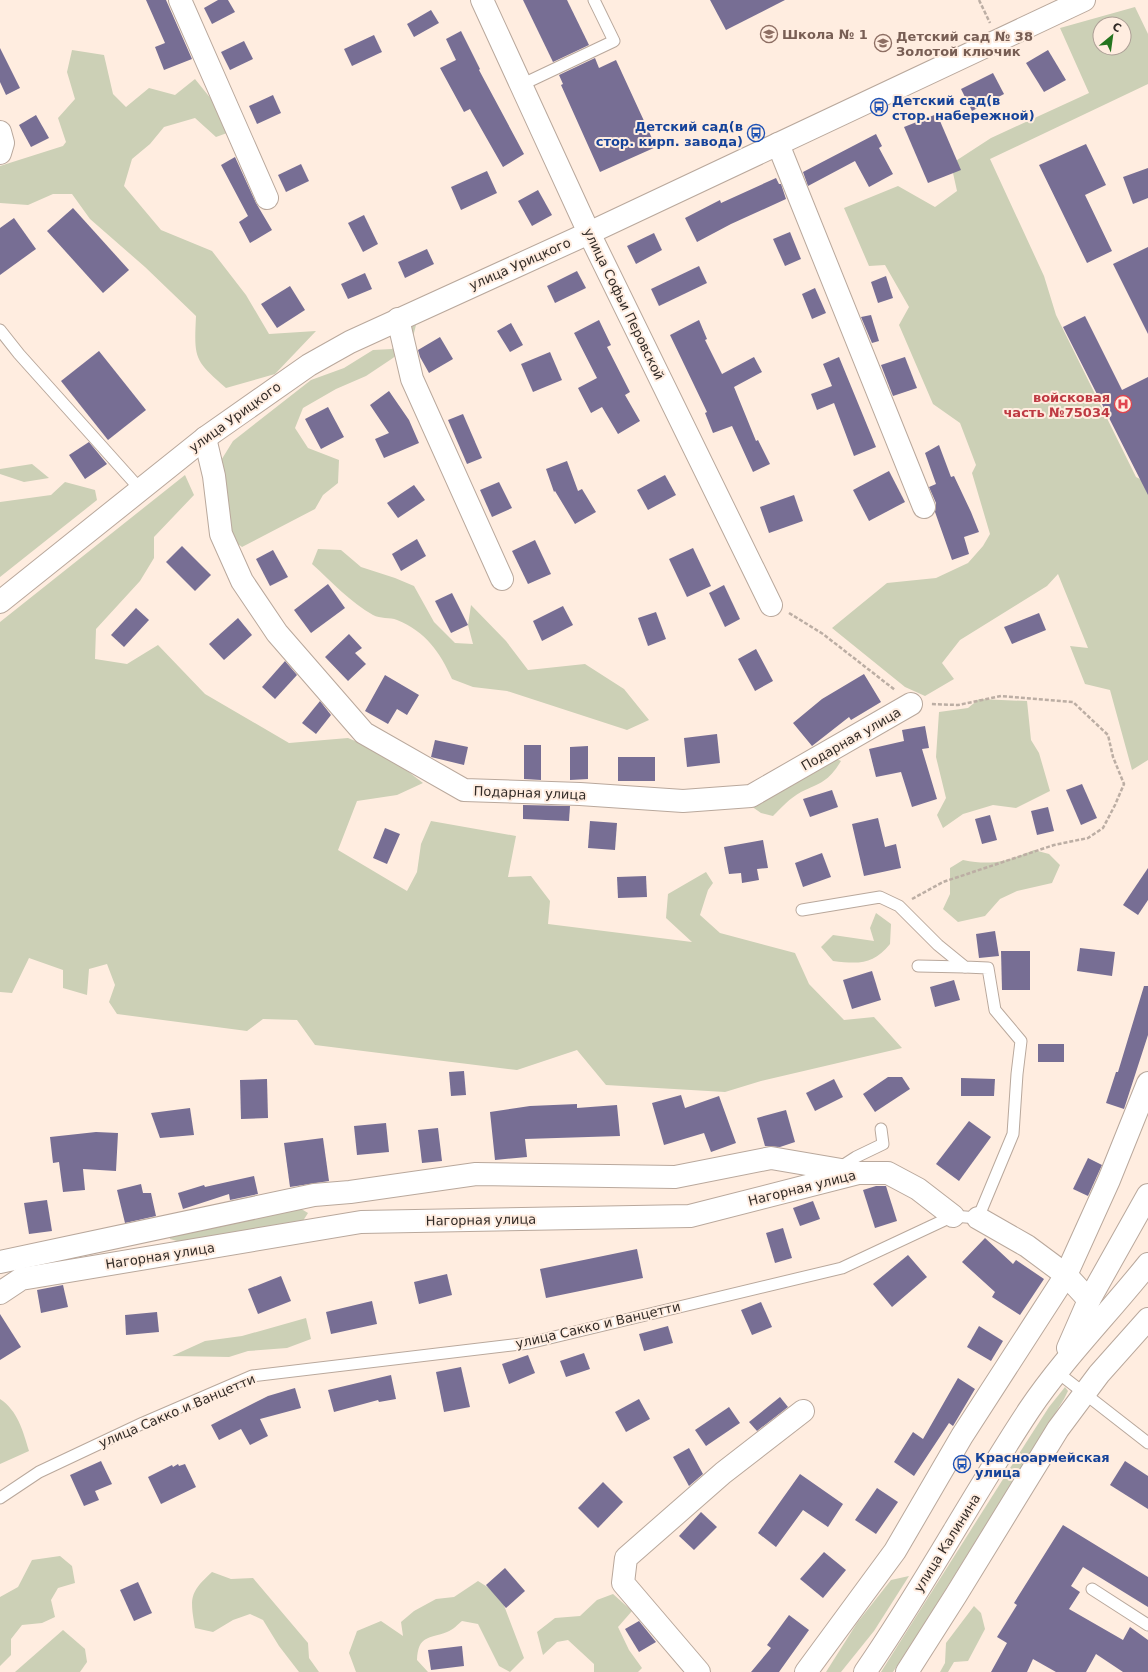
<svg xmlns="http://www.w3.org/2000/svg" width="1148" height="1672" viewBox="0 0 1148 1672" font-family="'DejaVu Sans',sans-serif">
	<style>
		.green { fill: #ccd0b6; fill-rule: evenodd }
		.building { fill: #776e94 }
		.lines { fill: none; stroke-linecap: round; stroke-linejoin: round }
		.lane-casing { stroke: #b9a89c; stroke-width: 13 }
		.street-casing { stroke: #b9a89c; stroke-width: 24 }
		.secondary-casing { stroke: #b9a89c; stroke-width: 24 }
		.primary-casing { stroke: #b9a89c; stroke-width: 24 }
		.path { stroke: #bcaea4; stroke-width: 2.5; stroke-dasharray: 4 2; stroke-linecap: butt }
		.lane { stroke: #fff; stroke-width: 11 }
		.street { stroke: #fff; stroke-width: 22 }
		.secondary { stroke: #fff; stroke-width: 22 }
		.primary { stroke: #fff; stroke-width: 22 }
		.labels { text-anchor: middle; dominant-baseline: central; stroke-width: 4; stroke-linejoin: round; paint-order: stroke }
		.education-label { font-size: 13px; font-weight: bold; fill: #785e54; stroke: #ffede0; text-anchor: start }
		.transit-label { font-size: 13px; font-weight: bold; fill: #164399; stroke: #ffede0; text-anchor: start }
		.street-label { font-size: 13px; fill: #322b27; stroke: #ffede0 }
		.health-label { font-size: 13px; font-weight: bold; fill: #be3a42; stroke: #ffede0; text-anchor: end }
	</style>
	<rect width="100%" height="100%" fill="#ffede0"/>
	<!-- green -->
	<g class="green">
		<path d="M1135,7L1148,34V84L990,159L1044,276L1056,315L1136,477L1148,483V760L1132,770L1110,690L1085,684L1070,646L1088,648L1058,574L1047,586L960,640L942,663L954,679L925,696L905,687L832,628L887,583L936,578L968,563L983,546L990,534L972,473L976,465L960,423L933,404L899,325L909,307L885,265L869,266L844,208L898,186L935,207L957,191L951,164L991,138L1089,93L1060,28ZM1100,24H1124V48H1100Z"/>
		<path d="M72,50L104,55L113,94L126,107L149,88L175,95L195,79L216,105L227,133L216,137L195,118L164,127L150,144L132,159L124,186L161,230L212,251L246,295L269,334L316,331L275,374L226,388C194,360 194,359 196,316L145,267L90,219L72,194H53L28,205L0,203V166L63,146L66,142L58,118L75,99L67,72Z"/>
		<path d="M416,325L412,341L393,358L366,376L336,389L303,408L295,428L308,448L339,460L338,483L323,495L315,509L242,547L231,539L220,462L233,441L311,380L344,368L373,350L392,349L407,328Z"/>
		<path d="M32,464L49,478L24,482L0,474V469Z"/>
		<path d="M185,475L194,495L154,537V558L140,581L96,629L95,659L127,664L158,645L205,694L289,743L348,738L384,753L423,783L397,795L357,801L338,850L407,891L417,872L421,844L431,821L516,836L508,877L531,876L550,901L548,924L692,942L666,918L668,894L706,872L713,883L708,890L700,915L720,933L795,953L809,984L844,1020L874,1017L902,1048L761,1081L725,1092L606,1085L577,1050L517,1070L315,1045L297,1020L263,1019L247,1031L117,1014L109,1002L115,985L107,964L89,969L87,995L63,988V970L29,958L12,993L0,992V622Z"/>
		<path d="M65,482L95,490L97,500L0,577V502L51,495Z"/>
		<path d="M318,549L341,550L361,567L395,578L414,586L434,622L455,643L473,644L468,625L471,605L506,641L528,670L585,664L624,689L649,720L627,730L507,691L473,687L452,679C440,652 426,632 397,620C390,617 380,619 373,615C351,603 331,581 312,564Z"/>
		<path d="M979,699L1027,701L1031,740L1039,753L1050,791L1016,808L993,805L963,814L943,828L937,815L946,798L936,757L939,712L968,708Z"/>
		<path d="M833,757L841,761C828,782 822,782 801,792C790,798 781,808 773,816L761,813L751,806Z"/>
		<path d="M1034,850L1049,854L1060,865L1052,883L1017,891L1000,899L985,916L958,922L943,909L950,894V868L963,860C993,866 1007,861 1034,850Z"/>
		<path d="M876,913L891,924L890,944C873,965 859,964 833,961L821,947L833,935L874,941L870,928Z"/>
		<path d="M298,1207L308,1213L301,1224L184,1243L170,1239V1231Z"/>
		<path d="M306,1318L311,1339L287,1348L248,1351L229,1357L172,1356L205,1341L242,1336Z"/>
		<path d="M1065,1387L1068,1391L1064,1399L913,1642L893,1672H881L1029,1438L1049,1407Z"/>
		<path d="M0,1399C18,1411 23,1431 29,1451L0,1464Z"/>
		<path d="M60,1556L72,1566L75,1583L58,1588L51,1600L55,1617L42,1623L22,1625L11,1639V1655L0,1666V1597L18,1587L32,1560Z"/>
		<path d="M212,1572L231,1579L253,1578L308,1643L309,1658L319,1672H299L279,1646L263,1620L250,1614L233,1620L213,1632L195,1628C190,1598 189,1593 212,1572Z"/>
		<path d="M909,1576L874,1631L841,1672H826L857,1623L891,1580Z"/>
		<path d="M478,1581L500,1595L524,1658L510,1672L499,1666L478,1624L462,1621C458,1624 453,1630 447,1632C429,1639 418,1635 417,1660L428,1672H356L349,1653L357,1631L381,1621L403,1636L401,1622L414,1611L436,1599L454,1597Z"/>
		<path d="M613,1594L632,1611L618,1627L629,1650L642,1668L638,1672H594V1664L568,1640L557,1642L543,1655L537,1632L555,1618L580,1616L597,1600Z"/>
		<path d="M974,1606L981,1613L985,1629L968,1661L954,1662L948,1672H940L945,1663L946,1643Z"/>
		<path d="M63,1630L85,1649L87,1662L80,1672H15Z"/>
	</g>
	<!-- building -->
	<g class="building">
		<path d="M146,0H166L192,59L164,70L155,47L165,43Z"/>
		<path d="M218,0H228L235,12L212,24L204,8Z"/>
		<path d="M523,0H567L589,45L553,62Z"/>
		<path d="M710,0H785L726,30Z"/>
		<path d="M431,10L439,23L414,37L407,24Z"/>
		<path d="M461,31L480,69L479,70L524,154L503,167L470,109L464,112L440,68L456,60L446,39Z"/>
		<path d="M374,35L382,52L352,66L344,49Z"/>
		<path d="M244,41L253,59L230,70L221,52Z"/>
		<path d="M0,48L20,88L6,95L0,82Z"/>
		<path d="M1048,50L1066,80L1044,92L1026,63Z"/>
		<path d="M595,58L599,68L616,60L656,147L600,172L561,85L563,84L559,75Z"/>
		<path d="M993,73L1004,94L972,111L961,89Z"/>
		<path d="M273,95L281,113L257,124L249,106Z"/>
		<path d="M937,114L961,170L928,183L904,127Z"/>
		<path d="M36,115L49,138L31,147L19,125Z"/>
		<path d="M876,134L882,146L879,148L893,174L869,187L855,161L808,186L803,172Z"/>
		<path d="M1086,144L1106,185L1085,195L1112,251L1087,263L1039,165Z"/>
		<path d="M235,157L256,203L272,230L250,243L239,222L248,216L221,165Z"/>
		<path d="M301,164L309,181L286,192L278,175Z"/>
		<path d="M1148,168V198L1133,204L1123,177Z"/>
		<path d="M487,171L497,193L461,210L451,187Z"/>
		<path d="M776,178L779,184H781L786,199L731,224L697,242L685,218L720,200L721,203Z"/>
		<path d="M538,190L552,215L532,226L518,201Z"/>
		<path d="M73,208L129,270L103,293L47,231Z"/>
		<path d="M364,215L378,244L363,252L348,223Z"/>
		<path d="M14,218L36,249L0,275V228Z"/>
		<path d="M790,232L801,259L785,266L773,239Z"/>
		<path d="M654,233L662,250L636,264L627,246Z"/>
		<path d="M1148,247V334L1113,264Z"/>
		<path d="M427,249L434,264L405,278L398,262Z"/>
		<path d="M699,266L707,283L659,306L651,289Z"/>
		<path d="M577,271L586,288L555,303L547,286Z"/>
		<path d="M365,273L372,289L348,299L341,284Z"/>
		<path d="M886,276L893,298L878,303L871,282Z"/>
		<path d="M290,286L305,310L277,328L261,304Z"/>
		<path d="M815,288L826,313L812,319L802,294Z"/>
		<path d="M871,315L879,341L872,343L861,317Z"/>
		<path d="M1085,316L1122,390L1148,377V495L1063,327Z"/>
		<path d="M599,320L611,345L607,347L630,392L625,395L640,421L618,434L602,407L591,413L578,388L597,378L574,333Z"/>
		<path d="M699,320L707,339L705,340L722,374L754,357L762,372L734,387L756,441L758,440L770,464L753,472L732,426L713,433L705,413L707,412L670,335Z"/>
		<path d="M511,323L523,345L510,352L497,331Z"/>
		<path d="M440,337L453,359L429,373L420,357L418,350Z"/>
		<path d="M99,351L146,410L108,440L61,381Z"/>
		<path d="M550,352L562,380L533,392L521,364Z"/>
		<path d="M839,357L876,447L854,456L834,403L817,410L811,394L832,386L823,364Z"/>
		<path d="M905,357L917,388L893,396L881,365Z"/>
		<path d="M389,391L409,420L419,443L384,458L375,439L389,433L370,405Z"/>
		<path d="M328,407L344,437L321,449L305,419Z"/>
		<path d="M463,414L482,458L467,464L448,420Z"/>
		<path d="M89,442L107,464L85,479L69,455Z"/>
		<path d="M939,445L951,477L954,476L971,512L979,532L964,537L969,554L952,560L935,512L936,503L929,487L936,484L925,453Z"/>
		<path d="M567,461L578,491L582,489L596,512L575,524L555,491L554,492L546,469Z"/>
		<path d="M889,471L905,502L869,521L853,490Z"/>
		<path d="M665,475L676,495L648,510L637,490Z"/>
		<path d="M499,482L512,508L492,517L480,490Z"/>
		<path d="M414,485L425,500L398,518L387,503Z"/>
		<path d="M794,495L803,521L769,533L760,507Z"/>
		<path d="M417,539L426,556L401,571L392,554Z"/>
		<path d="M535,540L551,574L528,584L512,551Z"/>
		<path d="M182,546L211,575L195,591L166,562Z"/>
		<path d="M693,548L711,586L687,597L669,559Z"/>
		<path d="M273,550L288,577L270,586L256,559Z"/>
		<path d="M328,584L345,608L311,633L294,610Z"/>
		<path d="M724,585L740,619L725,627L709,593Z"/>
		<path d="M452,593L468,625L451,633L435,601Z"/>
		<path d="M563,606L573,625L542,641L533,621Z"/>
		<path d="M136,608L149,620L124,647L111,635Z"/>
		<path d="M656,612L666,639L648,646L638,618Z"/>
		<path d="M1039,613L1046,630L1012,644L1004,627Z"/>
		<path d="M238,618L252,635L224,660L209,644Z"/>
		<path d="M349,634L362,648L355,653L366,664L348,681L325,657Z"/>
		<path d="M756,649L773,681L755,691L738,659Z"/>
		<path d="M285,661L297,675L275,699L262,687Z"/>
		<path d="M864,674L881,702L851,720L849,717L812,746L793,723L822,699Z"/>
		<path d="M385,675L419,695L407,715L397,709L388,724L365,711Z"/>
		<path d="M320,701L331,715L316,734L302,723Z"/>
		<path d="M925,726L929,748L922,749L937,799L912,807L901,772L876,777L869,749L904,741L902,730Z"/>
		<path d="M717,734L720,763L687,767L684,738Z"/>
		<path d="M435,740L468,747L464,765L431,757Z"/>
		<path d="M524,745H541V780L524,779Z"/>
		<path d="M588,746V779L570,780V747Z"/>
		<rect x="618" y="757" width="37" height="24"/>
		<path d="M1082,784L1097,818L1081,825L1066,790Z"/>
		<path d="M832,790L838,807L810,817L803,799Z"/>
		<path d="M523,805L570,806L569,821L523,819Z"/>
		<path d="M1048,807L1054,831L1037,835L1031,811Z"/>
		<path d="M990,815L997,840L982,844L975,819Z"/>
		<path d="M878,818L885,847L896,844L901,868L864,876L852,824Z"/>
		<path d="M590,821L617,823L615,850L588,848Z"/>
		<path d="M385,828L400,834L387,864L373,858Z"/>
		<path d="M763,840L768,868L757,869L759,880L742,883L741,873L729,874L724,847Z"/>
		<path d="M822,853L831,877L803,887L795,863Z"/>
		<path d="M1148,868V900L1138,915L1123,905Z"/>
		<path d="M646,876L647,897L618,898L617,877Z"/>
		<path d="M995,931L999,956L979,958L976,934Z"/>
		<path d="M1080,948L1115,952L1112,976L1077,971Z"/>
		<path d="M1001,951H1030V990H1002Z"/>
		<path d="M872,971L881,1000L852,1009L843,980Z"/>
		<path d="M954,980L960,1000L935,1007L930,987Z"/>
		<path d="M1144,986H1148V1035L1124,1109L1106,1103L1116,1072H1118Z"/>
		<rect x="1038" y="1044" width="26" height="18"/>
		<path d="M464,1071L466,1095L451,1096L449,1072Z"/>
		<path d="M888,1077H902L910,1089L875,1112L863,1094Z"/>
		<path d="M961,1078L995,1079L994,1096H961Z"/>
		<path d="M267,1079L268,1118L241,1119L240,1080Z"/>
		<path d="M834,1079L843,1097L815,1111L806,1093Z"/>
		<path d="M681,1095L685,1108L719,1096L736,1143L711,1152L704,1133L664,1145L652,1103Z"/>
		<path d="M577,1104V1108L617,1105L620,1136L525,1139L527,1157L495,1160L490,1112L530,1106Z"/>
		<path d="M190,1108L194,1135L160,1138L151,1113Z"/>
		<path d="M786,1110L795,1142L780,1147L765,1146L757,1118Z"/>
		<path d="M969,1121L991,1137L959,1181L936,1164Z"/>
		<path d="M386,1123L389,1152L357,1155L354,1126Z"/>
		<path d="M438,1128L442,1161L422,1163L418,1130Z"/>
		<path d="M96,1132L118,1133L116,1171L83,1169L85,1190L63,1192L59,1162L53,1163L50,1137Z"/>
		<path d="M323,1138L329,1181L290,1187L284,1143Z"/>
		<path d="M1088,1158L1102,1165L1088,1196L1073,1189Z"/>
		<path d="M254,1176L258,1194L230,1200L229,1194L183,1209L178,1193L204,1185L205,1187Z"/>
		<path d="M141,1184L143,1193H151L156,1216L125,1223L117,1190Z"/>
		<path d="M876,1186H886L897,1221L875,1228L863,1190Z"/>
		<path d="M47,1200L52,1231L29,1234L24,1203Z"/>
		<path d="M813,1201L820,1219L800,1226L793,1208Z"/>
		<path d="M783,1228L792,1258L775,1263L766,1233Z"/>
		<path d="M985,1238L1013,1264L1016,1260L1044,1279L1020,1315L992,1297L995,1292L962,1262Z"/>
		<path d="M637,1249L643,1278L546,1298L540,1269Z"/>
		<path d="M908,1255L927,1277L892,1307L873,1284Z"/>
		<path d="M447,1274L452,1295L419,1304L414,1282Z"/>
		<path d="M281,1276L291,1301L258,1314L248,1289Z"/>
		<path d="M63,1285L68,1307L41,1313L37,1290Z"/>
		<path d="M372,1301L377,1324L331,1334L326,1312Z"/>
		<path d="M761,1302L772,1327L752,1335L741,1310Z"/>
		<path d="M157,1312L159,1332L126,1335L125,1315Z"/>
		<path d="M0,1314L21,1347L0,1360Z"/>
		<path d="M668,1326L673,1343L644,1351L639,1334Z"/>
		<path d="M979,1326L1003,1341L991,1361L967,1347Z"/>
		<path d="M584,1353L590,1369L566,1377L560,1361Z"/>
		<path d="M528,1355L535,1373L509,1384L502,1364Z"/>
		<path d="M461,1367L470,1407L444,1412L436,1372Z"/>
		<path d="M391,1375L396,1399L379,1402L378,1400L334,1412L328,1390Z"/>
		<path d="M958,1378L975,1389L953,1426L949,1423L914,1476L894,1462L913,1432L923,1439Z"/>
		<path d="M295,1388L301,1408L260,1419L268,1436L250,1445L241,1429L219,1440L211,1425L268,1396Z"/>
		<path d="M780,1397L788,1407L757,1431L749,1422Z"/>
		<path d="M639,1399L650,1419L626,1432L615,1412Z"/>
		<path d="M729,1407L740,1423L706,1446L695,1430Z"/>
		<path d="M689,1448L703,1474L689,1486L673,1457Z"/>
		<path d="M101,1461L112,1484L95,1491L99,1500L84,1506L70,1475Z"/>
		<path d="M1125,1461L1148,1476V1509L1110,1485Z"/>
		<path d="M178,1464L179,1466L185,1464L196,1487L161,1504L148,1477L172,1465L173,1467Z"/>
		<path d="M800,1474L843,1504L828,1527L803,1510L776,1547L758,1533Z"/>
		<path d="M603,1482L623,1502L598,1528L578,1508Z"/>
		<path d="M877,1488L898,1502L876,1534L855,1520Z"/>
		<path d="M701,1512L717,1527L694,1550L679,1536Z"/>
		<path d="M1063,1525L1148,1577V1607L1083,1567L1071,1586L1080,1592L1069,1609L1123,1640L1130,1627L1148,1640V1672H1123L1096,1654L1086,1672H1056L1033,1659L1027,1672H991L1007,1643L997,1637L1017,1605L1014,1603Z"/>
		<path d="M824,1552L846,1570L823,1598L800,1579Z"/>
		<path d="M505,1568L525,1591L506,1608L486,1585Z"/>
		<path d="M138,1582L152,1613L134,1621L120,1590Z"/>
		<path d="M789,1615L809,1630L779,1672H751L771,1648L767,1645Z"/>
		<path d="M639,1621L656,1642L639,1652L625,1629Z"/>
		<path d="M462,1646L464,1666L431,1670L428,1650Z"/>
	</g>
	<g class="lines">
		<!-- lane casing -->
		<g class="lane-casing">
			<g id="lane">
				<path d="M521,85L614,41L594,0"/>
				<path d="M0,330L19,354L140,489"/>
				<path d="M918,966L965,967"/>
				<path d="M839,1168L856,1157L883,1144L881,1129"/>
				<path d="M1057,1372L1148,1443"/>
				<path d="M0,1498L39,1472L143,1423L252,1376L529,1343L842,1268L953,1216L978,1218L1013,1134L1017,1074L1021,1041L995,1010L988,968L965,967L938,945L899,906L880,897L802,910"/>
				<path d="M1092,1589L1148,1625"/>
			</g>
		</g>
		<!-- street casing -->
		<g class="street-casing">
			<g id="street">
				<path d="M180,0L267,198"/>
				<path d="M482,0L589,233L771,605"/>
				<path d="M0,132L3,143L0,153"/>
				<path d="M778,144L924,507"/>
				<path d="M398,319L412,379L502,579"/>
				<path d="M205,438L214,476L221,534L242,581L277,633L364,733L464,790L580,794L683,801L751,796L911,704"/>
				<path d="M978,1218L1027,1246L1066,1275L1089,1300"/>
				<path d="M0,1262L314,1195L350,1192L476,1174L675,1177L771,1158L853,1172"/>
				<path d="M0,1293L21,1279L361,1222L690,1216L858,1173H888L918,1189L953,1216"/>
				<path d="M699,1672L623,1583L626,1558L723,1473L803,1411"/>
				<path d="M806,1672L895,1551L962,1436L1066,1275L1109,1180L1148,1083"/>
			</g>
		</g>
		<!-- secondary casing -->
		<g class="secondary-casing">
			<path id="secondary" d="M0,602L205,438L309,365L350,342L589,233L1084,0"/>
		</g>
		<!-- primary casing -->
		<g class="primary-casing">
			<g id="primary">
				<path d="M1068,1348L1089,1300L1148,1195"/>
				<path d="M865,1672C924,1587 972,1496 1029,1410C1064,1358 1109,1313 1148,1264"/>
				<path d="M907,1672L956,1595L1058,1429L1099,1374L1148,1319"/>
			</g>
		</g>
		<!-- path -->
		<g class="path">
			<path d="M979,0L990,23"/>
			<path d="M789,613L823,634L895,690"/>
			<path d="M912,899L943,882L1054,845L1088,838L1103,828L1115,805L1124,784L1113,757L1108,735L1073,702L1001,696L958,705L931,704"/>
		</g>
		<!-- lane -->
		<use href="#lane" class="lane"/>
		<!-- street -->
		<use href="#street" class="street"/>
		<!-- secondary -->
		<use href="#secondary" class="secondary"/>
		<!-- primary -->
		<use href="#primary" class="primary"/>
	</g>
	<!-- icons -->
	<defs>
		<g id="school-ring" transform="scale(0.9)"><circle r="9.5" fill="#ffede0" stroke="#8d6e63" stroke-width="1.5"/><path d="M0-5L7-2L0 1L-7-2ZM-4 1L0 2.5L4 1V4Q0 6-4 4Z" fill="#8d6e63"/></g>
		<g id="bus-ring" transform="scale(0.9)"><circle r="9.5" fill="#ffede0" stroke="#1a4fb4" stroke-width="1.5"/><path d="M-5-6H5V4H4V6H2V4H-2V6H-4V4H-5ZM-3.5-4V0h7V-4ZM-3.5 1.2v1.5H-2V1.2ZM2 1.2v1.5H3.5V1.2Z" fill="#1a4fb4"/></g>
		<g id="hospital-ring" transform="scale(0.9)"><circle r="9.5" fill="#ffede0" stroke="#e0444e" stroke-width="1.5"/><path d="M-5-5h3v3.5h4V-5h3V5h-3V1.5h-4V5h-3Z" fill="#e0444e"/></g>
	</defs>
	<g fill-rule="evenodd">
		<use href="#school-ring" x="769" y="34"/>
		<use href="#school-ring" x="883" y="43"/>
		<use href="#bus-ring" x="879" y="107"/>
		<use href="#bus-ring" x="756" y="133"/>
		<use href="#hospital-ring" x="1123" y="404"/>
		<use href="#bus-ring" x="962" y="1464"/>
	</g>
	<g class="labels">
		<!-- education labels -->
		<g class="education-label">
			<text x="782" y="34">Школа № 1</text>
			<text x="896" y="36">Детский сад № 38<tspan x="896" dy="15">Золотой ключик</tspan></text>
		</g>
		<!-- transit labels -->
		<g class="transit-label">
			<text x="892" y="100">Детский сад(в<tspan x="892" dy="15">стор. набережной)</tspan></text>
			<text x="743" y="126" text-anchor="end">Детский сад(в<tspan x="743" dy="15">стор. кирп. завода)</tspan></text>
			<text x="975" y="1457">Красноармейская<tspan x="975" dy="15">улица</tspan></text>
		</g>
		<!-- street labels -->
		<g class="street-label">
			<text transform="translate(520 264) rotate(-24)">улица Урицкого</text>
			<text transform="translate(624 304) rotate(64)">улица Софьи Перовской</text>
			<text transform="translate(235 417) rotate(-36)">улица Урицкого</text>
			<text transform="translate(851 739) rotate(-30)">Подарная улица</text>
			<text transform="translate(530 793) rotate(2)">Подарная улица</text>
			<text transform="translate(802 1188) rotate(-14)">Нагорная улица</text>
			<text transform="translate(481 1220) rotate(-1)">Нагорная улица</text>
			<text transform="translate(160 1256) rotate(-9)">Нагорная улица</text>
			<text transform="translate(598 1325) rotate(-13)">улица Сакко и Ванцетти</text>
			<text transform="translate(177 1411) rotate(-23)">улица Сакко и Ванцетти</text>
			<text transform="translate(947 1543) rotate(-58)">улица Калинина</text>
		</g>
		<!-- health labels -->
		<g class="health-label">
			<text x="1110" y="397">войсковая<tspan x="1110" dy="15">часть №75034</tspan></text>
		</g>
	</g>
	<!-- north arrow -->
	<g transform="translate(1112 36) rotate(29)"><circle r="19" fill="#ffede0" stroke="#ad9f96"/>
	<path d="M0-3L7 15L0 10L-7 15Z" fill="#24751f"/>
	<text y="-6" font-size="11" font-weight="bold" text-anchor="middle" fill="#322b27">С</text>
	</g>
</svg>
